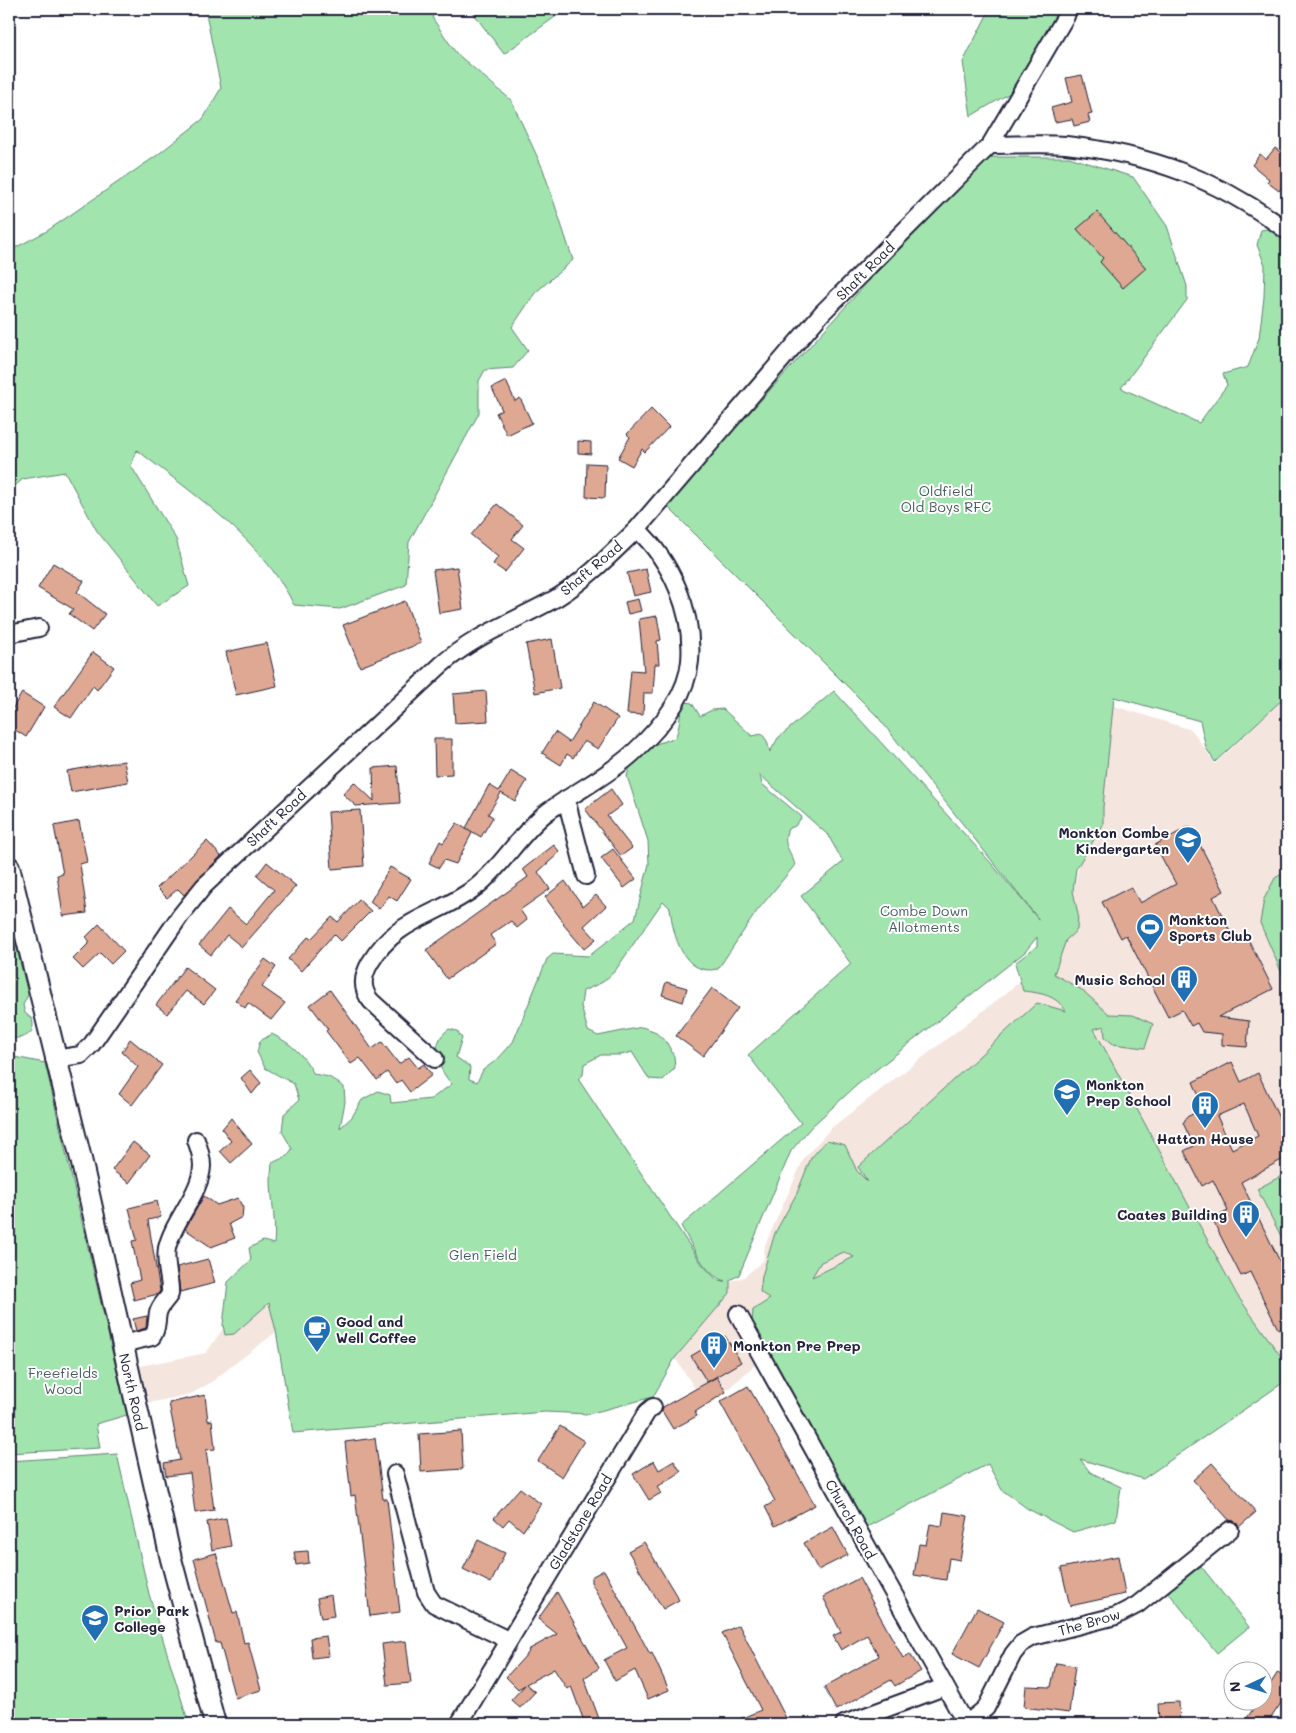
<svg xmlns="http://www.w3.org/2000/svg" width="1296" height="1733" viewBox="0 0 1296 1733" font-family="Mali,sans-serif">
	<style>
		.built { fill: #f5e5df }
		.green { fill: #a1e4ae; stroke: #628374; fill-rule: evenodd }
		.building { fill: #dea893; stroke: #22223b; fill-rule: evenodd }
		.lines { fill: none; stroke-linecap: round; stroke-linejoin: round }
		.minor-casing { stroke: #22223b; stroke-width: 20 }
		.tertiary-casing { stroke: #22223b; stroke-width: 24 }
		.minor { stroke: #fff; stroke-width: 16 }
		.tertiary { stroke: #fff; stroke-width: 20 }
		.labels { text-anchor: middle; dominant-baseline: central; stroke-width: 4; stroke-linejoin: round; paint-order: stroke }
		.street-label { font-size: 14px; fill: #22223b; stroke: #fff }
		.park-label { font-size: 14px; fill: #485c5e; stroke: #fff }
		.poi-label { font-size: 14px; font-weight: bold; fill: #22223b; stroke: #fff; text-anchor: start }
	</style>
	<rect width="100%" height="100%" fill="#fff"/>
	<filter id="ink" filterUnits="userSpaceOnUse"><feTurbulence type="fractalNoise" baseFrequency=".02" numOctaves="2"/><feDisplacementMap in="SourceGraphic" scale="10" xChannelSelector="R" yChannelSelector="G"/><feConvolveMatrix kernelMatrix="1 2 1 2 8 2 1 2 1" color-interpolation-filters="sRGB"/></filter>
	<g filter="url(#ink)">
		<!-- built -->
		<path class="built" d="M1287,695V1380L1143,1479L1028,1443L863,1529L768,1354L707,1407L675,1358L653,1397L588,1414L545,1412L293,1433L276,1332L210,1383L191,1394L149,1403L140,1366L206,1353L261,1274L390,1103L431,1099L463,1077L502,1093L573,1071L702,1264L717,1281L729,1282L744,1277L763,1261L765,1245L804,1158L831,1128L1005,994L1048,957L1066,930L1111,705L1192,730L1215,764Z"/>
		<!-- green -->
		<g class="green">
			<path d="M205,9H431L433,19L456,53L511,100L543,169L573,260L535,293L512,327L528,350L513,368L485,370L479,381V413L409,542L406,585L340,609L294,605C261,538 194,495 137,450L131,466L176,539L189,586L157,606L97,531L65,472L23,479L9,491V251L47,231L156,156L203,119L221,88Z"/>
			<path d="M470,9H566L504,54Z"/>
			<path d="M990,9H1060L1046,39L1010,93L971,116L963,62Z"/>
			<path d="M990,157H1069L1133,177L1167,226L1187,286V300L1121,388L1199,423L1227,385L1223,374L1248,367L1259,338L1264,297L1265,265L1257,245L1261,230L1271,228L1287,237V695L1215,762L1206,748L1200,721L1114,697L1103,807V825L1076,869L1073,891L1078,914L1077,930L1066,940L1054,974L1082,990L1109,1014L1133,1015L1153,1024L1145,1048L1113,1044L1105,1037L1104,1026L1094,1029L1237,1295L1287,1365V1380L1143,1479L1080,1459L1090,1472L1121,1487L1116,1520L1073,1532L1028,1509L1002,1490L988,1464L863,1529L752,1323L753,1310L770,1299L760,1292L762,1276L775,1233L797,1193L811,1158L827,1140L845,1145L857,1171L868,1182L858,1167L1037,1003L1066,1011C1056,995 1041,993 1023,991L1015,963L1037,946V937L1025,952L857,1085L811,1127L791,1151L739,1275L730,1280V1293L675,1358L653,1397L588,1414L545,1412L293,1433L276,1331L269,1303L234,1334L225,1335L223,1325L228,1282L251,1260L249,1248L263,1241L274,1244C277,1217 268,1190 272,1163L287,1156L292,1149L282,1131L284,1114L299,1100L294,1084L265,1068L257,1052L260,1041L272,1034C293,1045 302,1053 314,1074L329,1077L344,1087L345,1102L340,1128L352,1117L362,1100L378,1091L390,1095L391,1103L431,1099L452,1084C438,1070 428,1043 449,1029L457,1031L462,1038L456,1057L470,1067L469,1079L477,1082L483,1070L498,1059L513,1042L547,959L553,954L589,956L635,919L649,864L648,841L627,776L631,762L649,746L675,738C682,722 677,717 685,702L692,703L700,716L712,710L723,709L752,736L762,734L767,741L770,752L778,738L834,691L991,863L1039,920L877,716L666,505L875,274ZM760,775L828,835L843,862L801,896L851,964L748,1055L801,1123L681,1226C691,1243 705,1276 725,1281L717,1280L702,1264L578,1079L583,1075L584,1064L601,1055H621L632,1052L649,1079L663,1080L675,1068L674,1056L667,1043L654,1031L642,1027L598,1036L588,1031L581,1006L583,991L603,982L615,971L663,901L670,908C673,935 683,977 718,969L757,911L795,865C791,850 781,845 788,829L795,826L802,817L762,784ZM844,1252L854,1257L812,1277L821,1262Z"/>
			<path d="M1287,871V985L1260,923L1264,899L1275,878Z"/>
			<path d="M9,915L28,995L23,1005L25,1013L32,1019C37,1036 22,1038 9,1039Z"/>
			<path d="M9,1056L45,1063L127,1415L96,1424L100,1448L9,1453Z"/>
			<path d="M1287,1173V1248L1257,1189Z"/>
			<path d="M117,1454L149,1594L189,1724H9V1461Z"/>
			<path d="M1201,1566L1249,1627L1217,1653L1168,1592Z"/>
		</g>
		<!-- building -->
		<g class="building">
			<path d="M1082,75L1092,114L1088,115L1090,122L1074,126L1072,119L1055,122L1051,108L1072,102L1066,78Z"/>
			<path d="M1275,148L1287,157V180L1279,191L1267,182L1269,179L1252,165L1260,154L1266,159Z"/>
			<path d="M1097,212L1146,268L1123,288L1100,262L1103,258L1077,229Z"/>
			<path d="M506,381L515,401L520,398L532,423L507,435L496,413L502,410L492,388Z"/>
			<path d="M651,409L669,427L645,452L642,449L632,466L618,458L630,437L627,434Z"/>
			<path d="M578,441L591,442V454L578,453Z"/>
			<path d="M587,463L606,464L605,498L586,497Z"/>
			<path d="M497,504L523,525L512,539L524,548L505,572L493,564L498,557L471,535Z"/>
			<path d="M53,563L84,581L77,592L105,614L92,631L69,614L73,609L38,588Z"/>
			<path d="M457,567L463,609L439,613L433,570Z"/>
			<path d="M646,569L651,592L633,596L627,573Z"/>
			<path d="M638,599L641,611L628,614L625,602Z"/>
			<path d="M405,601L421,643L360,667L343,625Z"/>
			<path d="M657,616L661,640L657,641L659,664H655L653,693H644L643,715L627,714L631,670L644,671L639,619Z"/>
			<path d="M552,639L560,688L535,693L526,644Z"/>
			<path d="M267,643L277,686L236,695L226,652Z"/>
			<path d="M93,652L114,667L97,690L93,686L71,718L54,707Z"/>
			<path d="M486,691L488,721L455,723L453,694Z"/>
			<path d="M22,693L44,707L26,737L9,726V714Z"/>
			<path d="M594,702L618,718L598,749L584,741L573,758L567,754L561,765L542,753L555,732L569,742Z"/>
			<path d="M434,739H452V774L435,775Z"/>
			<path d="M124,761L128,782L71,792L67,771Z"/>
			<path d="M397,766L400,803L356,806L343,794L354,782L374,801L373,768Z"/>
			<path d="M511,771L527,781L515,801L501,793L488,814L493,817L481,837L466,828L489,785L499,791Z"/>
			<path d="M611,789L622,805L607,816L632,848L621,856L585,809Z"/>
			<path d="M360,810L364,866L332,869L328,812Z"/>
			<path d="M79,821L87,862L80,864L87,913L63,916L57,875L63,874L54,826Z"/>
			<path d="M457,823L472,833L456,864L444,860L439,868L429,863L440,841L443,843Z"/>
			<path d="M1190,826L1224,891L1213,897L1236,944L1247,937L1273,989L1218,1017L1249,1021L1247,1047L1222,1045V1034L1202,1032L1197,1023L1191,1026L1182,1010L1168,1017L1126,935L1121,938L1102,902L1131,887L1140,903L1176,884L1155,845Z"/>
			<path d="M207,841L221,856L184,895L178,889L167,898L157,888Z"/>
			<path d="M554,845L560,852L538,872L550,889L520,910L527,920L517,928L511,921L490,935L496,944L447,979L426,950L528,877L523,869Z"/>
			<path d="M613,849L636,879L624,888L601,858Z"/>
			<path d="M267,862L296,886L242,947L227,935L211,955L199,945L228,909L246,924L274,890L257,875Z"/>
			<path d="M390,867L411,879L397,901L389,896L379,909L370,902Z"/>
			<path d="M565,881L583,906L596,895L606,906L584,926L596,939L584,949L563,924L564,923L545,897Z"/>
			<path d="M359,900L371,911L341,941L334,934L301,971L288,959L308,937L311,939L332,917L338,922Z"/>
			<path d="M99,924L124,951L111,964L100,953L83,969L73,959L90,942L86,937Z"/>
			<path d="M265,959L276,967L262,987L285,1003L271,1020L248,1003L245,1008L235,1000Z"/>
			<path d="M185,967L215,990L204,1004L186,991L167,1014L156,1005Z"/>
			<path d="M666,982L687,988L683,1002L662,995Z"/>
			<path d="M712,988L738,1008L703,1056L676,1036Z"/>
			<path d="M330,990L372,1049L382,1042L399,1064L409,1057L418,1068L424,1064L432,1075L410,1092L401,1080L396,1084L387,1072L377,1080L360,1058L351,1064L326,1031L328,1029L310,1005Z"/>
			<path d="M130,1039L162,1065L132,1105L119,1094L138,1067L122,1052Z"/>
			<path d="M1232,1062L1241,1082L1258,1073L1287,1135V1157L1241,1182L1287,1276V1325L1278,1329L1250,1272L1241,1276L1212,1219L1228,1211L1213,1180L1202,1186L1184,1151L1194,1146L1183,1123L1187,1117L1204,1108L1193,1082ZM1244,1104L1258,1136L1232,1149L1217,1116Z"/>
			<path d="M250,1070L261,1083L252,1094L241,1078Z"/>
			<path d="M231,1118L252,1144L231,1163L220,1151L231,1141L222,1129Z"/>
			<path d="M133,1142L150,1155L129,1183L112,1170Z"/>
			<path d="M204,1196L217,1205L238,1198L243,1208L242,1217L229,1224L235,1238L211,1247L185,1229Z"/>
			<path d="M157,1201L161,1217L148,1220L160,1291L158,1294L134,1300L130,1283L140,1280L132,1241L137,1240L129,1208Z"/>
			<path d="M208,1259L215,1283L180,1292L177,1267Z"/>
			<path d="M147,1316L146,1328L136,1331L133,1319Z"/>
			<path d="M725,1336L741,1362L707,1382L691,1356Z"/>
			<path d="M717,1377L726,1392L695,1412L697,1416L673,1429L662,1411L663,1407Z"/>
			<path d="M748,1386L815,1505L775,1526L765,1507L775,1501L720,1402Z"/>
			<path d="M205,1395L208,1421L212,1420L215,1449L206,1450L214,1510L195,1513L190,1473L166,1476L164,1463L180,1460L169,1403Z"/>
			<path d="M560,1426L584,1441L562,1477L538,1461Z"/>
			<path d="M461,1431L463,1469L421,1472L419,1434Z"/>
			<path d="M375,1438L383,1499H387L400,1612L370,1616L355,1495L351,1496L345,1442Z"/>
			<path d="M654,1461L659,1470L674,1461L681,1472L657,1487L661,1493L649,1500L633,1474Z"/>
			<path d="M1212,1463L1256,1512L1239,1527L1234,1521L1229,1520L1193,1480Z"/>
			<path d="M520,1488L541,1504L523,1531L509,1519L503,1526L494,1518Z"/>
			<path d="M944,1512L968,1516L960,1560L949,1558L946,1580L914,1575L919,1544L926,1545L930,1524L942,1526Z"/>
			<path d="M226,1518L231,1546L212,1550L207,1522Z"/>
			<path d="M833,1527L848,1555L818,1570L804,1543Z"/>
			<path d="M478,1540L505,1553L491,1583L463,1569Z"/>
			<path d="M644,1542L679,1600L663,1609L628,1551Z"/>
			<path d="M308,1551L309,1563L296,1565L294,1552Z"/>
			<path d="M216,1553L233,1613L237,1612L244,1643L248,1642L261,1690L235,1698L220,1643H216L194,1559Z"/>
			<path d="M1118,1556L1125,1594L1070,1606L1061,1568Z"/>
			<path d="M604,1570L650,1654L652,1653L669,1690L648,1699L635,1670L615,1681L604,1660L627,1648L591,1582V1577Z"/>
			<path d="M859,1578L903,1658L910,1654L921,1671L895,1686L891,1680L836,1710L824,1687L879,1656L867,1635L841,1650L833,1636L841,1632L823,1597Z"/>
			<path d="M557,1592L599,1668L584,1678L601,1724H585L571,1686L567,1689L554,1669L526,1684L535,1692L520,1708L511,1700L525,1685L518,1689L506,1677L529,1652L528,1650L557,1634L538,1619Z"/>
			<path d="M331,1595L334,1616L321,1618L317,1598Z"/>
			<path d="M977,1608L1004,1622L979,1668L952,1654Z"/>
			<path d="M739,1625L766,1679L789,1724H728L761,1710L722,1633Z"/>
			<path d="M326,1636L329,1656L312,1658L310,1638Z"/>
			<path d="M406,1641L411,1683L387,1685L382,1644Z"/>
			<path d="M1056,1663L1075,1666L1069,1713L1024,1707L1026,1686L1051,1687Z"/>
			<path d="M1278,1672L1287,1679V1694L1267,1724H1257L1247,1718L1259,1700H1264V1694Z"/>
			<path d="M1179,1702L1180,1724H1159L1158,1703Z"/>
		</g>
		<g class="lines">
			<!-- minor casing -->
			<g class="minor-casing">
				<g id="minor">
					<path d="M990,145C1015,145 1041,143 1066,145C1150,154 1220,180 1287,231"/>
					<path d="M9,634L39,628"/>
					<path d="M566,799L586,876"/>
					<path d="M54,1059L81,1055L92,1044L180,916L204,886L441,665C476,634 518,620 558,597C587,579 612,553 637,529L822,313L990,145L1066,16L1068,9"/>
					<path d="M435,1059L371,1001C361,989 362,977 370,963C397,917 437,917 476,887C503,866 519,834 546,813C574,792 607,777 633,753C658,730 687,696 690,661C694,612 671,561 637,529"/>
					<path d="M738,1314L966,1724"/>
					<path d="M122,1344L152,1337C158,1329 156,1322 158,1313C160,1305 166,1301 170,1294C171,1279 164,1265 167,1248C173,1221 201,1193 202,1166C202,1157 199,1148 196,1140"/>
					<path d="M395,1474L426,1592L434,1604L508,1640"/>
					<path d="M459,1724L647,1412L653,1407"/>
					<path d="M844,1724L944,1687"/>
					<path d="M966,1724L986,1708L1013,1654L1021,1644L1033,1637L1116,1616L1137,1605L1230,1530"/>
				</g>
			</g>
			<!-- tertiary casing -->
			<g class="tertiary-casing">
				<path id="tertiary" d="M9,867L81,1159L171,1559L215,1724"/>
			</g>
			<!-- minor -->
			<use href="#minor" class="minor"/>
			<!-- tertiary -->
			<use href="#tertiary" class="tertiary"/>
		</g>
	</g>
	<!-- icons -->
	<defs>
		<g id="school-pin" transform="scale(1.4375)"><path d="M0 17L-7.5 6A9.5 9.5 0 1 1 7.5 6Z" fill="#1f6fb2" stroke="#fff"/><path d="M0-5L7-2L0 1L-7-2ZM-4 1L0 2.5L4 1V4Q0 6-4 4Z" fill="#fff"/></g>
		<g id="stadium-pin" transform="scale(1.4375)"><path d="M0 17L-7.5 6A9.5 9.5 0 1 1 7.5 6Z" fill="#1f6fb2" stroke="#fff"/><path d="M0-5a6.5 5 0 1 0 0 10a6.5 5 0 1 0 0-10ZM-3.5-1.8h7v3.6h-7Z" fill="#fff"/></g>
		<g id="building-pin" transform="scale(1.4375)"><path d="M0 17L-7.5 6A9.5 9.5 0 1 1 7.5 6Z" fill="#1f6fb2" stroke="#fff"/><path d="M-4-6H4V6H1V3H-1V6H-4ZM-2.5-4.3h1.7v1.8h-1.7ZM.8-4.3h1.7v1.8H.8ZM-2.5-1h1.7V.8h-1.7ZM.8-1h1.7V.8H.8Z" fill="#fff"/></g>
		<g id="cafe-pin" transform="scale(1.4375)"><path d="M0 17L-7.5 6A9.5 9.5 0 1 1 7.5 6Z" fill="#1f6fb2" stroke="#fff"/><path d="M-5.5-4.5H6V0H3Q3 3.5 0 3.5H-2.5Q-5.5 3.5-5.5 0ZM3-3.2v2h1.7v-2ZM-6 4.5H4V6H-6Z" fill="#fff"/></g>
	</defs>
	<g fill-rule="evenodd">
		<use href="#school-pin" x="1188" y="840"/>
		<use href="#stadium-pin" x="1150" y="927"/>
		<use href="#building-pin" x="1184" y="979"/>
		<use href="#school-pin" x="1067" y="1092"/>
		<use href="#building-pin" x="1205" y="1105"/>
		<use href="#building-pin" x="1246" y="1214"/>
		<use href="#cafe-pin" x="317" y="1329"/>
		<use href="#building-pin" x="714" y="1345"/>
		<use href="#school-pin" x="95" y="1618"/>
	</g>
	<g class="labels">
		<!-- street labels -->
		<g class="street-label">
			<text transform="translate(865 271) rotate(-45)">Shaft Road</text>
			<text transform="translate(591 568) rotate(-40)">Shaft Road</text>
			<text transform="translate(276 818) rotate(-43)">Shaft Road</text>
			<text transform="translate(133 1392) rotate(77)">North Road</text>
			<text transform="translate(851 1519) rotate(61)">Church Road</text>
			<text transform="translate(580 1522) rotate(-59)">Gladstone Road</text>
			<text transform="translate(1089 1622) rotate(-16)">The Brow</text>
		</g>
		<!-- park labels -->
		<g class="park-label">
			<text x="946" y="490">Oldfield<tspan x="946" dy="16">Old Boys RFC</tspan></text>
			<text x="924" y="910">Combe Down<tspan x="924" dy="16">Allotments</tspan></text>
			<text x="483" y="1254">Glen Field</text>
			<text x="63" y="1372">Freefields<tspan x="63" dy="16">Wood</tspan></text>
		</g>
		<!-- poi labels -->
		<g class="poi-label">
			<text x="1169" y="832" text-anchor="end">Monkton Combe<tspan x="1169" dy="16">Kindergarten</tspan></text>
			<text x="1169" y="919">Monkton<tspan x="1169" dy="16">Sports Club</tspan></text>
			<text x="1165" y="979" text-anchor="end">Music School</text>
			<text x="1086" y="1084">Monkton<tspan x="1086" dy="16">Prep School</tspan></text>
			<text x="1205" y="1138" text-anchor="middle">Hatton House</text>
			<text x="1227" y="1214" text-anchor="end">Coates Building</text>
			<text x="336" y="1321">Good and<tspan x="336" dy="16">Well Coffee</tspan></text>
			<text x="733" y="1345">Monkton Pre Prep</text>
			<text x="114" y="1610">Prior Park<tspan x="114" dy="16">College</tspan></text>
		</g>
	</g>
	<!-- margin -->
	<rect width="1296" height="1733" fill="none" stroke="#fff" stroke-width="30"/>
	<rect x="15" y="15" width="1266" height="1703" fill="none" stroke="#22223b" stroke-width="2" filter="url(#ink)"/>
	<!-- north arrow -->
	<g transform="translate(1248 1686) rotate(266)"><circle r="24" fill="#ffffff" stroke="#a7a7b1"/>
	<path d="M0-4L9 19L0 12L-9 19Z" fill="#1f6fb2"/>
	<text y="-8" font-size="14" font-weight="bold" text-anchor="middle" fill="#22223b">N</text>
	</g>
</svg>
